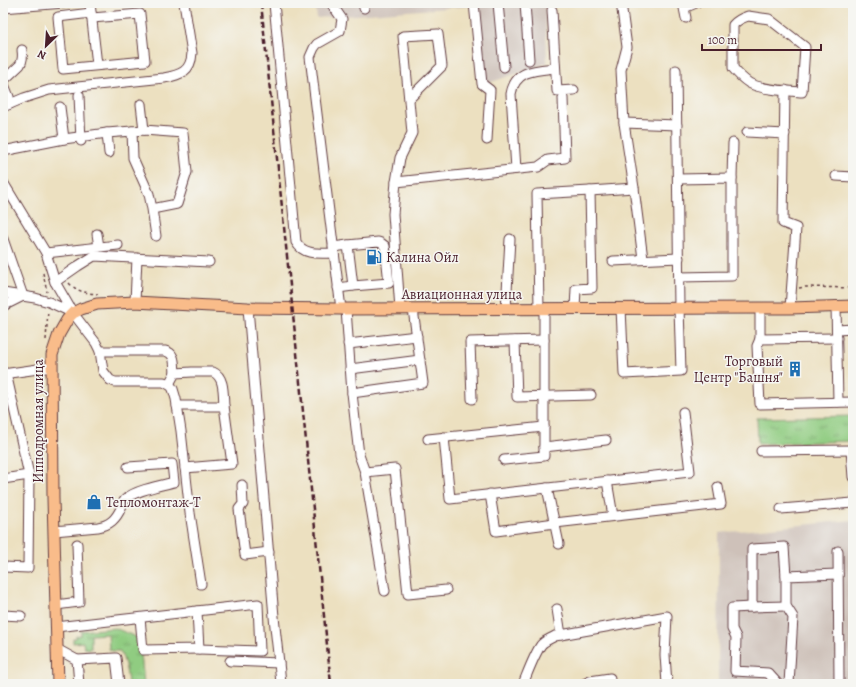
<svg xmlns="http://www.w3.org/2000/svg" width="856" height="687" viewBox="0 0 856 687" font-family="Alegreya,serif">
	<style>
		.industrial { fill: #cec1b9 }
		.grass { fill: url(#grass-tufts); stroke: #6d7656 }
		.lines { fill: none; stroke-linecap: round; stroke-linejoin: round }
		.minor-casing { stroke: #623c41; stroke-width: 11 }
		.major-casing { stroke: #623c41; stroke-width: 13 }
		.path { stroke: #623c41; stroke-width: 1.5; stroke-dasharray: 3 3; stroke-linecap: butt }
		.minor { stroke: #fff; stroke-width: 9 }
		.major { stroke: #f9bc8a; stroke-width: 11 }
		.rail { stroke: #4a1f2b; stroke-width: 2.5; stroke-dasharray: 6 3; stroke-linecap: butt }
		.labels { text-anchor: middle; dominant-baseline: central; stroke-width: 3; stroke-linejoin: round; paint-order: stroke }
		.poi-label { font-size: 14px; fill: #4a1f2b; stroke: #f6f6f2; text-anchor: start }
		.street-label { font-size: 14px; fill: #4a1f2b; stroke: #f6f6f2 }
	</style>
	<defs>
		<pattern id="grass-tufts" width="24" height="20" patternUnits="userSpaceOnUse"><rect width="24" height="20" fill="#90cc81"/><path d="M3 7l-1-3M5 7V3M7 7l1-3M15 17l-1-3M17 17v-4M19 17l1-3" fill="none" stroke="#78a56a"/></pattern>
	</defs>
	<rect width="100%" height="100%" fill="#f6f6f2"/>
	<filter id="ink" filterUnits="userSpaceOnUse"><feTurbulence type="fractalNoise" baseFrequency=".025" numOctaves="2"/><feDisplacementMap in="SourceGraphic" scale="8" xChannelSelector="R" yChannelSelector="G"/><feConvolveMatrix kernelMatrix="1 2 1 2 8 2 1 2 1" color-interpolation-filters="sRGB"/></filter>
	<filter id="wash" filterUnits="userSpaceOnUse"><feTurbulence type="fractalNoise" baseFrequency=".012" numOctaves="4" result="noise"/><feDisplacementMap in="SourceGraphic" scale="16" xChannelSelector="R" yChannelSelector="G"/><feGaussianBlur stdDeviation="0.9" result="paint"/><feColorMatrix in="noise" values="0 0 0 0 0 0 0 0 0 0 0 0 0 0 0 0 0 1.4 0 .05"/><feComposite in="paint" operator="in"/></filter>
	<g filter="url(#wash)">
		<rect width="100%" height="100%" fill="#ece0c0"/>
		<!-- industrial -->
		<g class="industrial">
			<path d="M315,3H545L547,63L480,86L473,6L317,18Z"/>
			<path d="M853,520V684H718L719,533Z"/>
		</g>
		<!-- grass -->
		<g class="grass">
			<path d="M853,416V441L758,444L757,418Z"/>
			<path d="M115,628L136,637L140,643L144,684H128C127,673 125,661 120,651H113L109,649L108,634L91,635V649L84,648L83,642L73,643V639L76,638V636L81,635V631Z"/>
		</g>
	</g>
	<g filter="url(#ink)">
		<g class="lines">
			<!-- minor casing -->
			<g class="minor-casing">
				<g id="minor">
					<path d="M90,3L97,65"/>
					<path d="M274,3L296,242C304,256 320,253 334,253"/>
					<path d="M331,3L342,19L340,31L317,44L314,48L310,57L341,309"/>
					<path d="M363,3L364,8"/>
					<path d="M474,3L482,84L490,90L487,140"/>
					<path d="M498,3L504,67"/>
					<path d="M525,3L529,60"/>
					<path d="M3,8L64,3"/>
					<path d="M552,10L557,91L574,90"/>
					<path d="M622,10L627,47L621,70L624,123L634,188L643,259"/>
					<path d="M91,13L58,17L63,69L145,61L140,14L92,18"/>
					<path d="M748,16L769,19L805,47L802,92C787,91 762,90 749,83C743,79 738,74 733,68V25C737,20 742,18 748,16Z"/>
					<path d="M686,18L684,8L696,3"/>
					<path d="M3,81L20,65C23,60 23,56 22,50"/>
					<path d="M3,82L9,97L10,104"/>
					<path d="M785,90L783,223L796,228L790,308"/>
					<path d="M79,95L81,141"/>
					<path d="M141,104L144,130"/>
					<path d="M3,107L24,98L49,90L164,78C180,75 191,72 192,53L184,3"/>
					<path d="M60,107L64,139"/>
					<path d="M624,123L677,125"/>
					<path d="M747,132L785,134"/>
					<path d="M3,151L64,139L107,133"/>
					<path d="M109,153L107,133L132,131"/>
					<path d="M516,169L511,94C515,70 535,70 555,68"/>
					<path d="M836,176L853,177"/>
					<path d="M732,178L733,143"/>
					<path d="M678,179L732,178V276L679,277"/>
					<path d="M3,182L46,253L55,282L73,313"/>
					<path d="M396,182L400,158L412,133L403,36L438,34L442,66L410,98"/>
					<path d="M152,209L177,204L187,172L183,133L144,130L132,131L133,158L149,194L152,209L156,236"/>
					<path d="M97,234L99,247"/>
					<path d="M3,239L23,296L3,306"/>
					<path d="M348,245L378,242L381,243L385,246L389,283L353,286"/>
					<path d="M333,247L348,245L353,286L338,288"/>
					<path d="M46,253L118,245"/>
					<path d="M613,261L679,258"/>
					<path d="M55,282L78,266L94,256L209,262"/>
					<path d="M3,293L35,298L49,302L73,313L96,343L100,351L103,371L110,380L115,382H164L171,386L173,389L176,399L181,431L190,513L201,584"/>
					<path d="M135,302L137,258"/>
					<path d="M836,306L838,402"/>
					<path d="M248,308C257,407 265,506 273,605C275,632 279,658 281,684"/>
					<path d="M575,308L576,289L592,288L590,191L634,188"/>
					<path d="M621,308L624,374L681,371L679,308L676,70"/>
					<path d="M760,308V339L837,338"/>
					<path d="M346,309L352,393L359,455L365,472L395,469L408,594L446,590"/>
					<path d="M400,309L393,214L396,182L538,167L548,160L565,158L563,98"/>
					<path d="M506,309L510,239"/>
					<path d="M539,309L537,194L590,191"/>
					<path d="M837,330L853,329"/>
					<path d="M760,339L757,346L760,404L853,402"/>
					<path d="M515,341L517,397L591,395"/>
					<path d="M348,344L417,336"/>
					<path d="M100,351H165C176,353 174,364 175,373"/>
					<path d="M350,369L420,360"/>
					<path d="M3,374L52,367"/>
					<path d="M169,384L175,373L192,372H213C225,377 223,395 224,406H177"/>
					<path d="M352,393L423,383L413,309"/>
					<path d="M472,399L470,342L544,340"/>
					<path d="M444,437L450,499L690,472L683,412"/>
					<path d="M428,439L544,427"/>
					<path d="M544,447L606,440"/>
					<path d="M851,450L853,477"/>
					<path d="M761,451L853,450"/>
					<path d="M504,460L544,456V309"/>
					<path d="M185,468L232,464L224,406"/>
					<path d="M365,472L385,591"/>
					<path d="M3,479L29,475"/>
					<path d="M607,481L613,516"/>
					<path d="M242,485L243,504L239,509L245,555L269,552"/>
					<path d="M547,488L559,544"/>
					<path d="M490,494L496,531L555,523L721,504L718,487"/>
					<path d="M781,509L853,503"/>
					<path d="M54,531L98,527C110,525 116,519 121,508C122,504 124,500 127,498C136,490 162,485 174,482L172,464L128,467"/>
					<path d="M838,551L839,684"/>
					<path d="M3,567L28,568L29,475L6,373"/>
					<path d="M56,605L79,602L77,544"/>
					<path d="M786,606L752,607V549L784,547L786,576"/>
					<path d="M752,607L732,608V629L736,637L735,671L768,673L778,684"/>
					<path d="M557,609L561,635"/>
					<path d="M3,615L21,616"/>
					<path d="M140,618L143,650L199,649L197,611"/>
					<path d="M56,627L258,604L260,651L199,649"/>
					<path d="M57,649L77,660L79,684"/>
					<path d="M77,660L116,658L119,684"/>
					<path d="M230,661L279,663"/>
					<path d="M523,684C528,672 534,655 541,645C544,641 550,639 555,636L667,616L665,655L667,684"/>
					<path d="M584,684L590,681L610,678"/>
					<path d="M789,684L793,617L786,606V576L838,574"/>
				</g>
			</g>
			<!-- major casing -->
			<g class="major-casing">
				<path id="major" d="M58,684L53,498L52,355L59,334L67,320L70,316L73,313L81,309L97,304L135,302L248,308L341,309L790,308L853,306"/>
			</g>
			<!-- path -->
			<g class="path">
				<path d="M3,171L5,175"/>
				<path d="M43,273L47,292"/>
				<path d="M69,283C77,292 87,293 98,294"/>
				<path d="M799,288L805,287L853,288"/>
				<path d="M46,340L48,310"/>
			</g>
			<!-- minor -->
			<use href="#minor" class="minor"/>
			<!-- major -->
			<use href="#major" class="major"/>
			<!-- rail -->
			<path class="rail" d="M261,3L331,684"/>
		</g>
	</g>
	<!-- icons -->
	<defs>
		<g id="fuel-bare" transform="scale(1.2)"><path d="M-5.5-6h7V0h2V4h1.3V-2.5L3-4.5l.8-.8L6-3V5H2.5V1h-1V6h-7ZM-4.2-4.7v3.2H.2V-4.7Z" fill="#1f6fb2" stroke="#f6f6f2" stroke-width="2.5" paint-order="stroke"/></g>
		<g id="building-bare" transform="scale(1.2)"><path d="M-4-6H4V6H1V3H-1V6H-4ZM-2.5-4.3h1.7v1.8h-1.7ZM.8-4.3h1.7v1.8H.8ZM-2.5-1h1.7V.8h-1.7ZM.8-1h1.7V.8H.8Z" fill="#1f6fb2" stroke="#f6f6f2" stroke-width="2.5" paint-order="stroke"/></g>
		<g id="shop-bare" transform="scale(1.2)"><path d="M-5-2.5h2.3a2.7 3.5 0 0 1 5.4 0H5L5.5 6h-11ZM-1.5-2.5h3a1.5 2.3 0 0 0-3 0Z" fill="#1f6fb2" stroke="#f6f6f2" stroke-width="2.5" paint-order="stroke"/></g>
	</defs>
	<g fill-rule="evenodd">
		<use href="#fuel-bare" x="374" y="257"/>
		<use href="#building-bare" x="795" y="369"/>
		<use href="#shop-bare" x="94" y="502"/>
	</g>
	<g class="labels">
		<!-- poi labels -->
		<g class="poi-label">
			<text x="386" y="257">Калина Ойл</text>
			<text x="783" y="361" text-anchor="end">Торговый<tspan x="783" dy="16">Центр "Башня"</tspan></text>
			<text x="106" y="502">Тепломонтаж-Т</text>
		</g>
		<!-- street labels -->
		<g class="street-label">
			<text x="462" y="294">Авиационная улица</text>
			<text transform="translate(38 421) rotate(-90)">Ипподромная улица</text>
		</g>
	</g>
	<!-- margin -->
	<rect width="856" height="687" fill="none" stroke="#f6f6f2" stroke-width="16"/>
	<!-- north arrow -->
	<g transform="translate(46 46) rotate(205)" stroke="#f6f6f2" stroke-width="3" paint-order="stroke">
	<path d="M0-3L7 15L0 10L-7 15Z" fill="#4a1f2b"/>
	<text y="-6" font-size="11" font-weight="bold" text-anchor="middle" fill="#4a1f2b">N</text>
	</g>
	<!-- scale -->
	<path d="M702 44v6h119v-6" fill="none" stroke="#4a1f2b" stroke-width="2"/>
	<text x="708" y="44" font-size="12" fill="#4a1f2b" stroke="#f6f6f2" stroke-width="3" paint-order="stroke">100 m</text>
</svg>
